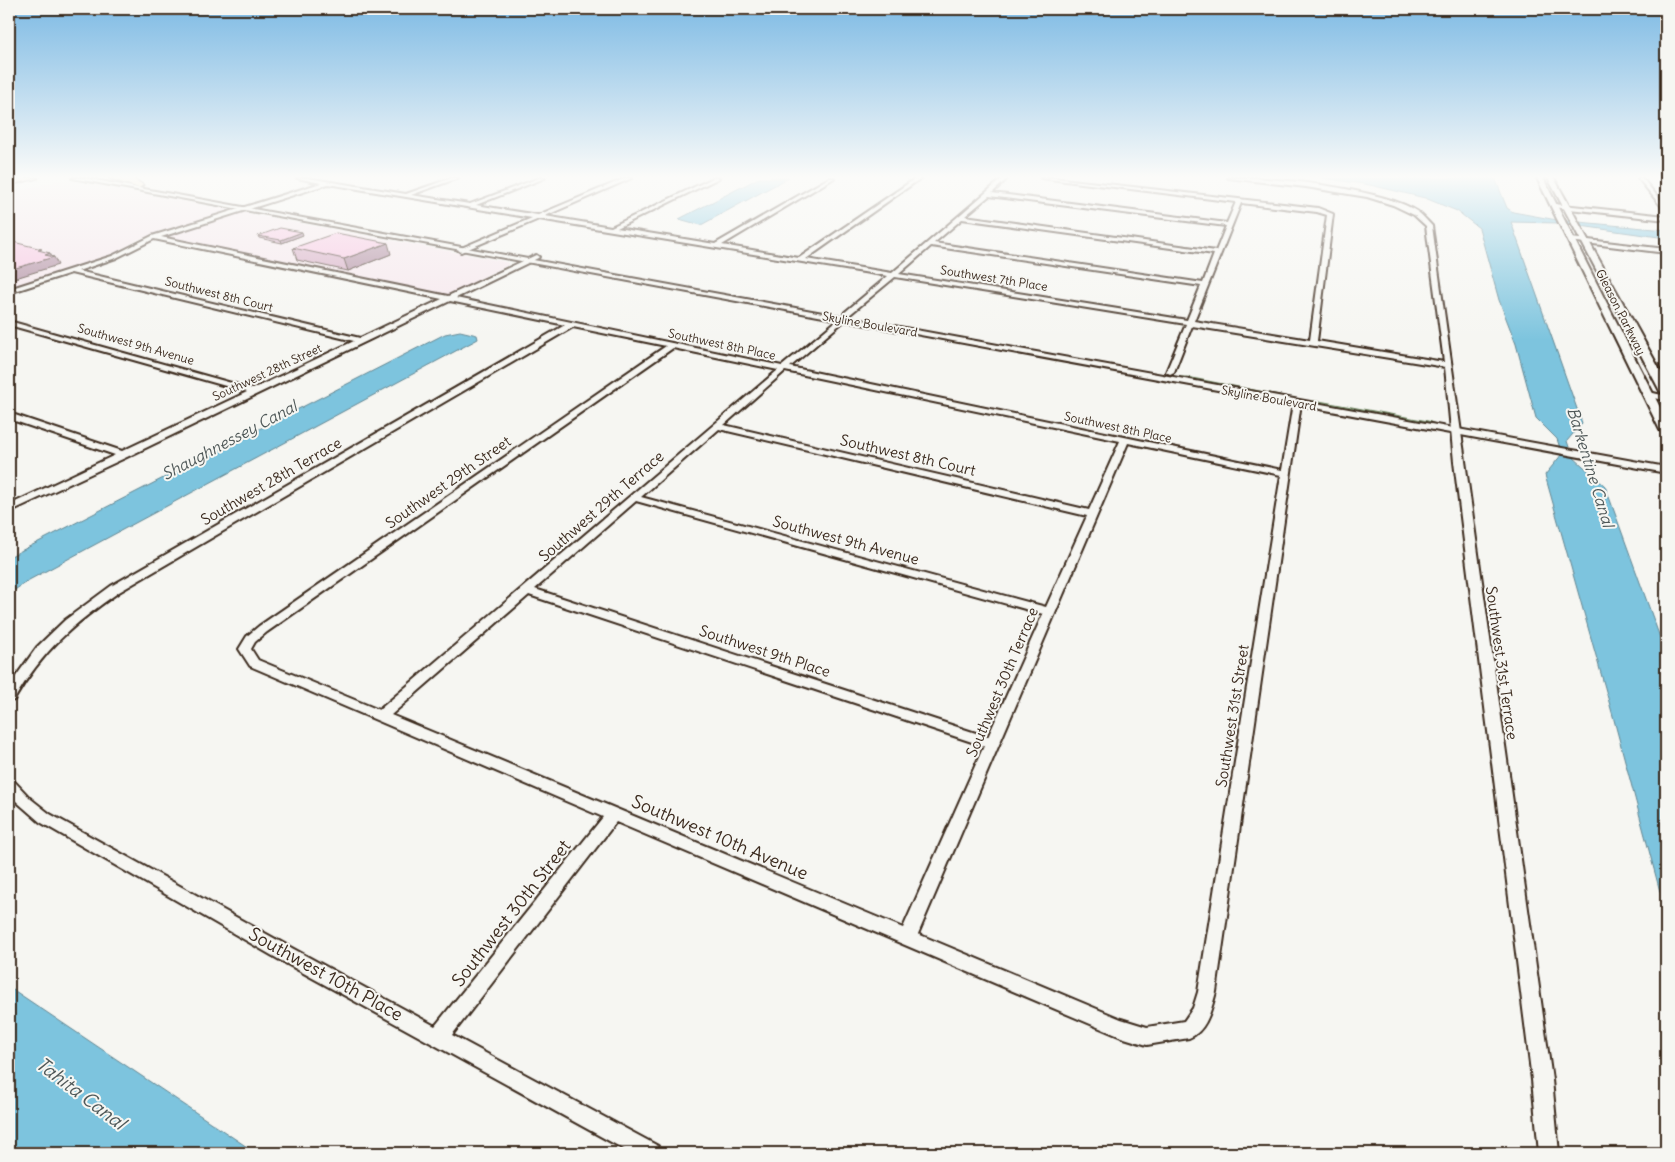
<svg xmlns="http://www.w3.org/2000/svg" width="1675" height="1162" viewBox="0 0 1675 1162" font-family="Delius,sans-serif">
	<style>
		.built { fill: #f6e7ed }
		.green { fill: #a8e5ac; stroke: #728865 }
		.water { fill: #7dc4de; stroke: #638691 }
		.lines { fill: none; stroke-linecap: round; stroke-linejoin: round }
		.minor-casing { stroke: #3b2a1e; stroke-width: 4 }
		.tertiary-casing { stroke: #3b2a1e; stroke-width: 4 }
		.secondary-casing { stroke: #3b2a1e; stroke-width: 4 }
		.trunk-casing { stroke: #3b2a1e; stroke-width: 3 }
		.minor { fill: #f6f6f2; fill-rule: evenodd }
		.tertiary { fill: #f6f6f2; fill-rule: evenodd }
		.secondary { fill: #f6f6f2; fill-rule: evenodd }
		.trunk { fill: #fedbac; fill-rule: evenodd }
		.wall { fill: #d4a8c2; stroke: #3b2a1e }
		.shaded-wall { fill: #ad889e; stroke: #3b2a1e }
		.building { fill: #f7c3e1; stroke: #3b2a1e }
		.labels { text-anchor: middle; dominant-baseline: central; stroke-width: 4; stroke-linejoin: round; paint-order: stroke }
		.far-street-label { font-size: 12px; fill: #3b2a1e; stroke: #f6f6f2 }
		.street-label { font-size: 15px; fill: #3b2a1e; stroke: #f6f6f2 }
		.water-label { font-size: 16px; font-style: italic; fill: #4f5858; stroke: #f6f6f2 }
		.near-street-label { font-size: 18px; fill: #3b2a1e; stroke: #f6f6f2 }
		.near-water-label { font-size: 19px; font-style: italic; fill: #4f5858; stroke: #f6f6f2 }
	</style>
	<rect width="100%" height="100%" fill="#f6f6f2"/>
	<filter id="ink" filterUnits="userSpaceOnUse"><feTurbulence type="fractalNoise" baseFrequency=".02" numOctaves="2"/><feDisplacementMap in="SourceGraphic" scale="10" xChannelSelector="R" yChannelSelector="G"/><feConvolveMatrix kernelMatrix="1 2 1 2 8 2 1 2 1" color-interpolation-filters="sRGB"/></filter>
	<g filter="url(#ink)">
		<!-- built -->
		<path class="built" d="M64,179L502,261L508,263V265L479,279V282L457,293L446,295L155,234L139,239L101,261L9,289V193Z"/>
		<!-- green -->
		<g class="green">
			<path d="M1179,377H1187L1280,395L1275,396Z"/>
			<path d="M1311,401H1319L1428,421L1441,426L1316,404Z"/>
		</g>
		<!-- water -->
		<g class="water">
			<path d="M759,178H788L701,225L679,219Z"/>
			<path d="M1323,178H1495L1507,208L1513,212L1557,220L1666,230V238L1559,223L1511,222L1582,423L1567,441L1572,456L1605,486L1666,654V914L1613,716L1545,475L1562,454L1557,439L1536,418L1516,344L1499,300L1479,228L1457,211L1425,198L1370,185Z"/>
			<path d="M460,331L477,335L478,339L29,580L9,594V557L445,334Z"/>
			<path d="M9,987L256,1153H9Z"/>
		</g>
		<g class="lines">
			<!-- minor casing -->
			<g class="minor-casing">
				<g id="minor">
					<path d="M297,178H307L406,194L452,178H458L411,195L470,204L539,178H545L476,205L538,215L626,178H632L545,216L611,227L713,178H719L617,228L715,244L829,178H834L722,245L799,258L916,178H921L806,259L892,273L1003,178H1008L992,193L1227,223L1236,202L1041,178H1054L1318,208L1333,214L1317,341L1444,362L1426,226L1414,215L1393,205L1367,197L1306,187L1228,178C1268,176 1385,189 1418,212C1423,216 1428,222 1432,226L1552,1080L1559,1153H1539L1532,1080L1454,462L1445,367L1192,326L1174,372L1170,374L1166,372L1186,324L895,277L848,316L844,314L845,312L888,276L539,219L461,252L458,250L459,249L532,218L328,184L161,237L448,296L536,255L539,257L538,258L456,298L782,366L841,317H844V321L790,367L1282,470L1293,403L1297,400L1300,401L1301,403L1216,992C1211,1009 1207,1031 1189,1038L1147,1045L1121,1037L616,822L452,1035L658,1146L661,1153H631L278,959L40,822L9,795V779L14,781L31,799L50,814L290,947L435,1026L603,817L250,666L239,649L247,636L259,626L666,346L573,327L119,592C73,624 42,651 14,700L9,702V686L37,647L65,620L111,586L565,325L450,301L127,457L9,512V505L115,455L9,419V413L122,451L247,392L9,325V321L253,389L354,341L71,273L9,293V289L112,256L152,236L321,183ZM989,196L1226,226L1216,251L965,216ZM1241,203L1317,212L1327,215L1310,340L1194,321ZM962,219L1214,254L1203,283L934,243ZM154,239L442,299L360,338L78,271L116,258ZM931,246L1201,286L1187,320L899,274ZM673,348L778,370L379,710L258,660L251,649L255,642L267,632ZM785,371L1120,441L1089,510L724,425ZM719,429L1087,516L1046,607L641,497ZM1128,443L1281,475L1198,992L1193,1008L1184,1021L1147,1027L1121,1019L918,934ZM636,501L1043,614L988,737L535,589ZM529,595L984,746L903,928L391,715Z"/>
					<path d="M1638,178H1642L1666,207V212Z"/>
					<path d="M1554,204L1666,216V220L1552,207Z"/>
					<path d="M1571,238L1666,249V253L1569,241L1568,240Z"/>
					<path d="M1649,392L1666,396V400L1646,397V393Z"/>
				</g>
			</g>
			<!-- tertiary casing -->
			<g class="tertiary-casing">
				<path id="tertiary" d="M72,178H84L1666,467V473Z"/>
			</g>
			<!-- secondary casing -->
			<g class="secondary-casing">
				<g id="secondary">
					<path d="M1537,178H1543L1666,419V433L1660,430Z"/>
					<path d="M1548,178H1554L1666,381V394L1660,391Z"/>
				</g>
			</g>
			<!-- trunk casing -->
			<g class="trunk-casing">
				<g id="trunk">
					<path d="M23,178H38L9,185V181Z"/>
					<path d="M109,178H132L143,185L139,188Z"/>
				</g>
			</g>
			<!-- minor -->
			<use href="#minor" class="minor"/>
			<!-- tertiary -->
			<use href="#tertiary" class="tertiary"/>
			<!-- secondary -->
			<use href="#secondary" class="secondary"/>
			<!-- trunk -->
			<use href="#trunk" class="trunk"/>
		</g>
		<!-- wall -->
		<g class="wall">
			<path d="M303,235L282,243L259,238L258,236Z"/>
			<path d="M293,248L391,254L348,271L297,260Z"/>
		</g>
		<!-- shaded-wall -->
		<g class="shaded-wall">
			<path d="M302,232L303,235L282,243L281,240Z"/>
			<path d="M388,243L391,254L348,271L344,259Z"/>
			<path d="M50,253L52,257H54L58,265L9,280V270Z"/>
		</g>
		<!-- building -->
		<g class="building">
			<path d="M280,228L302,232L281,240L258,236Z"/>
			<path d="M336,233L388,243L344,259L293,248Z"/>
			<path d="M9,241L42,249L38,250L50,253L45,255L54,257L9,270Z"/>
		</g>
	</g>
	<!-- sky -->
	<linearGradient id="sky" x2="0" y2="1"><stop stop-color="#7dbae4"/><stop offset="0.52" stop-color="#fbfbf9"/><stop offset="1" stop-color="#fbfbf9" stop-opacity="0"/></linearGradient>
	<rect width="1675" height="340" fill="url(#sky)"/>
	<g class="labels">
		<!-- far-street labels -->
		<g class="far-street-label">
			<text transform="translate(994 278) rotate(9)">Southwest 7th Place</text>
			<text transform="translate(219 294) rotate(14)">Southwest 8th Court</text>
			<text transform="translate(1621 312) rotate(63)">Gleason Parkway</text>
			<text transform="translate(870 324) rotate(10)">Skyline Boulevard</text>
			<text transform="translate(136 344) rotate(16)">Southwest 9th Avenue</text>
			<text transform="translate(722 344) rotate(12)">Southwest 8th Place</text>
			<text transform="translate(267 372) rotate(-25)">Southwest 28th Street</text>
			<text transform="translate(1269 398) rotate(10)">Skyline Boulevard</text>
			<text transform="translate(1118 427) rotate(12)">Southwest 8th Place</text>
		</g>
		<!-- street labels -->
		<g class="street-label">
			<text transform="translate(908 455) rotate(13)">Southwest 8th Court</text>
			<text transform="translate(271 481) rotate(-30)">Southwest 28th Terrace</text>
			<text transform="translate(448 482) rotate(-35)">Southwest 29th Street</text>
			<text transform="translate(601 506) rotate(-41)">Southwest 29th Terrace</text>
			<text transform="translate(846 540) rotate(15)">Southwest 9th Avenue</text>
			<text transform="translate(765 651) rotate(18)">Southwest 9th Place</text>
			<text transform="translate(1502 663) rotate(82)">Southwest 31st Terrace</text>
			<text transform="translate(1002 682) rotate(-67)">Southwest 30th Terrace</text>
			<text transform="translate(1232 716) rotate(-81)">Southwest 31st Street</text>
		</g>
		<!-- water labels -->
		<g class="water-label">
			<text transform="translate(229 440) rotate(-28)">Shaughnessey Canal</text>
			<text transform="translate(1591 467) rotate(73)">Barkentine Canal</text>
		</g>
		<!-- near-street labels -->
		<g class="near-street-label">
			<text transform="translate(720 837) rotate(23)">Southwest 10th Avenue</text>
			<text transform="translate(511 913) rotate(-52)">Southwest 30th Street</text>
			<text transform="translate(326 974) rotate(29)">Southwest 10th Place</text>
		</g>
		<!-- near-water labels -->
		<g class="near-water-label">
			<text transform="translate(81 1093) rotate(37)">Tahita Canal</text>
		</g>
	</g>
	<!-- margin -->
	<rect width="1675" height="1162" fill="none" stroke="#f6f6f2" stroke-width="30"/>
	<rect x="15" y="15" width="1645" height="1132" fill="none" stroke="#3b2a1e" stroke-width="2" filter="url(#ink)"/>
</svg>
